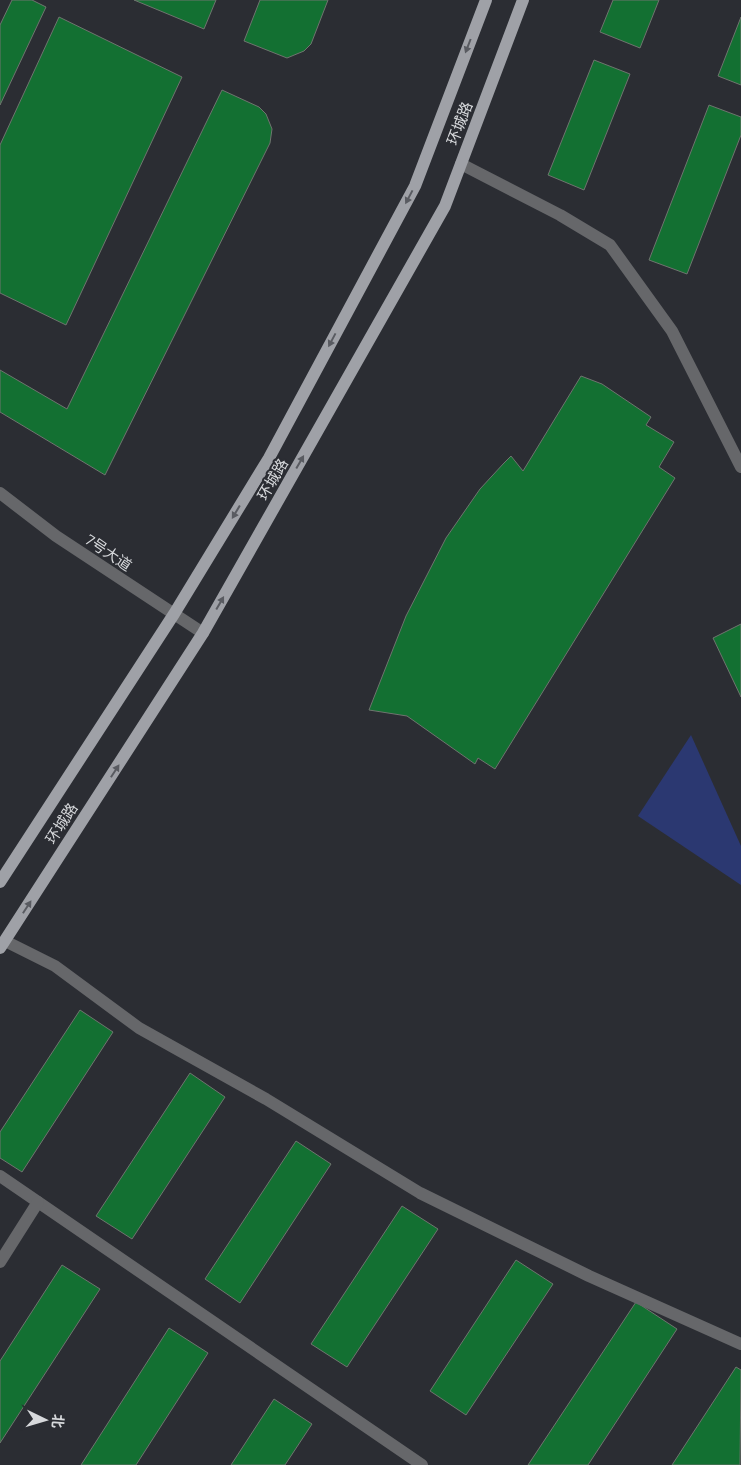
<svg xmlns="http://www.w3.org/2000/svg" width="741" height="1465" viewBox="0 0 741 1465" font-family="Barlow,'Noto Sans SC',sans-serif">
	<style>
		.green { fill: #2b3871 }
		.building { fill: #137032; stroke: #6f746f }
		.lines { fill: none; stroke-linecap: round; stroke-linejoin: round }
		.minor { stroke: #66676a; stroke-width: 12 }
		.tertiary { stroke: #66676a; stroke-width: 12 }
		.primary { stroke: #9fa1a7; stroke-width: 12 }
		.oneway { fill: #595b61 }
		.labels { text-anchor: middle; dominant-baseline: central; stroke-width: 4; stroke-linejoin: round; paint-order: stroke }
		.street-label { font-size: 15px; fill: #d7d9dc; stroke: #2b2d33 }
	</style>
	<rect width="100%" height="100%" fill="#2b2d33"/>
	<!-- green -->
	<path class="green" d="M691,735L741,846V885L638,816Z"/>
	<!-- building -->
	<g class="building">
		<path d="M12,0H32L46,7L0,105V25Z"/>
		<path d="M134,0H216L204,29Z"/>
		<path d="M260,0H328L311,44L304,51L287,58L244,41Z"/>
		<path d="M613,0H659L640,48L600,32Z"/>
		<path d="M59,17L182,77L66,325L0,293V145Z"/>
		<path d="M741,17V85L718,76Z"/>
		<path d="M594,60L630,74L584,190L548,175Z"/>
		<path d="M222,90L259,107L266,114L272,129L270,143L105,475L0,412V370L67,409Z"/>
		<path d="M709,105L741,117V135L687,274L649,260Z"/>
		<path d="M581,376L602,384L651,417L646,425L674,442L659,467L675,478L495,769L478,758L475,764L407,716L369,710L406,616L446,538L480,489L504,463L511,456L523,471Z"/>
		<path d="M741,624V697L713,638Z"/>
		<path d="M80,1010L113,1032L22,1172L0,1158V1132Z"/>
		<path d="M190,1073L225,1097L132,1239L96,1216Z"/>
		<path d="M296,1141L331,1164L240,1303L205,1279Z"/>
		<path d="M402,1206L438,1229L347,1367L311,1344Z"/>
		<path d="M516,1260L553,1284L466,1415L430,1391Z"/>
		<path d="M62,1265L100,1289L0,1443V1361Z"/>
		<path d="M636,1302L677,1329L588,1465H528Z"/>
		<path d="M169,1328L208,1353L136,1465H81Z"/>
		<path d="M736,1367L741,1370L740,1465H672Z"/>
		<path d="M274,1399L312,1424L285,1465H231Z"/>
	</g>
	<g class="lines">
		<!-- minor -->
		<g class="minor">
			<path d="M461,164L560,215L610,245L672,331L741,467"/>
			<path d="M5,941L55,966L139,1028L266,1099L420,1193L589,1276L741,1344"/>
			<path d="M0,1176L422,1465"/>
			<path d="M0,1262L38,1202"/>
		</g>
		<!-- tertiary -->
		<path class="tertiary" d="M0,493L56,536L203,633"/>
		<!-- primary -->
		<g class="primary">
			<path d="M0,882L174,614L269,458L415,186L486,0"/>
			<path d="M0,948L203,633L445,206L523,0"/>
		</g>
	</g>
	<!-- one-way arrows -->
	<defs><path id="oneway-solid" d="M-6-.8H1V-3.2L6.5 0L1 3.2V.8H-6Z" transform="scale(1.25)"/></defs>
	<g class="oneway">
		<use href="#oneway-solid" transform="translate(468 46) rotate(111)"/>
		<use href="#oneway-solid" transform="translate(409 197) rotate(118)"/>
		<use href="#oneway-solid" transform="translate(332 340) rotate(118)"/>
		<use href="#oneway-solid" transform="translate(300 462) rotate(-60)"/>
		<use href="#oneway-solid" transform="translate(236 512) rotate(121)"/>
		<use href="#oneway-solid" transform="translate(220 603) rotate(-60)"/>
		<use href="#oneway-solid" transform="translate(115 771) rotate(-57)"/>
		<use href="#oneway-solid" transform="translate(27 907) rotate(-57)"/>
	</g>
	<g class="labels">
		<!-- street labels -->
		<g class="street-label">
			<text transform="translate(459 123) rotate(-69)">环城路</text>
			<text transform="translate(272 479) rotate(-60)">环城路</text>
			<text transform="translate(109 552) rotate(34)">7号大道</text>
			<text transform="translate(61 823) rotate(-57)">环城路</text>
		</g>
	</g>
	<!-- north arrow -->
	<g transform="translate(45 1420) rotate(95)" stroke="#2b2d33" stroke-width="4" paint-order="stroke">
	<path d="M0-4L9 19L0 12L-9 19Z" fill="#d7d9dc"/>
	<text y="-8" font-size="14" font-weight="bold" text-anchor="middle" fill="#d7d9dc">北</text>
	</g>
</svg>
